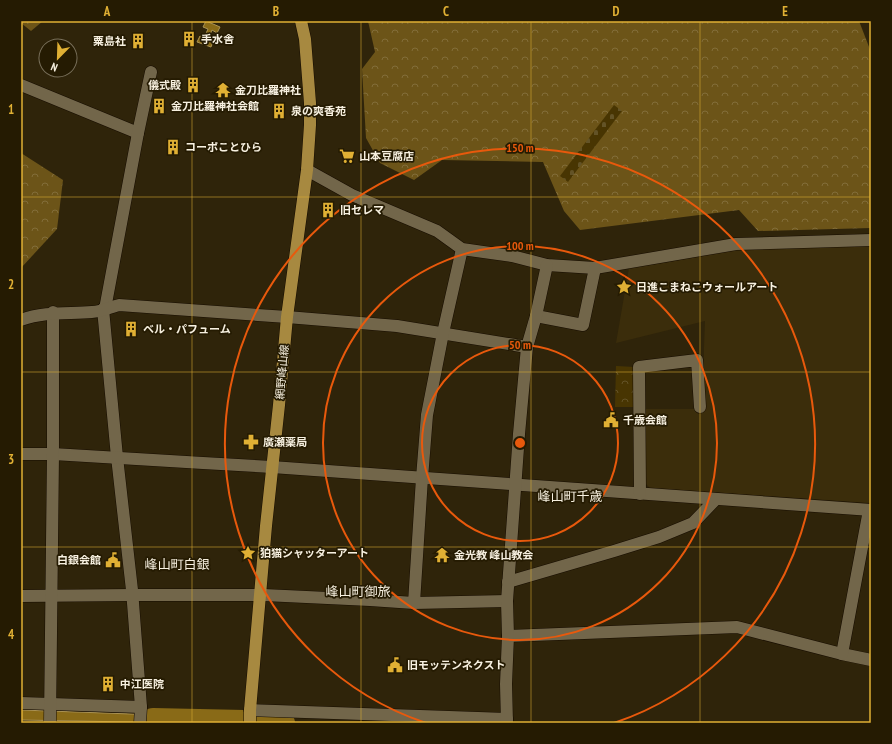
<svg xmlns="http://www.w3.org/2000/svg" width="892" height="744" viewBox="0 0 892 744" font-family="'PT Sans Narrow','Noto Sans JP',sans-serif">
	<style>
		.built { fill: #3b2d0b }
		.forest { fill: url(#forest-crowns) }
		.cemetery { fill: url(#cemetery-stones) }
		.park { fill: url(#park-crowns) }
		.water { fill: #896a17; stroke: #aa9253 }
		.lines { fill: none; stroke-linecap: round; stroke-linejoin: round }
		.river { stroke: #896a17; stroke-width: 24 }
		.minor-casing { stroke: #170d00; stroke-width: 13 }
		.tertiary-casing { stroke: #170d00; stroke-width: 13 }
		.primary-casing { stroke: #170d00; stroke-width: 13 }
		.minor { stroke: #72664a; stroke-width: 12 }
		.tertiary { stroke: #72664a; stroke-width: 12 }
		.primary { stroke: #a78940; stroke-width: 12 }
		.grid { fill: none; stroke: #e0b034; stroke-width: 1; stroke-opacity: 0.55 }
		.ring { fill: none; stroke: #e8590c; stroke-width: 2 }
		.labels { text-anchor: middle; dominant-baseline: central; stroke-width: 3.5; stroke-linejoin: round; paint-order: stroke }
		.poi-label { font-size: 11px; font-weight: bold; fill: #f7f0e0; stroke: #251b02; text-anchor: start }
		.street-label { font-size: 11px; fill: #f7f0e0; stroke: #251b02 }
		.quarter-label { font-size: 13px; fill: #f7f0e0; stroke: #251b02 }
		.centre { fill: #e8590c; stroke: #251b02; stroke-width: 2 }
		.ring-label { font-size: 12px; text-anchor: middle; font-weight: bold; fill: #e8590c; stroke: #251b02; stroke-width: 3.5; stroke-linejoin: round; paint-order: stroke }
		.neatline { fill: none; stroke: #e0b034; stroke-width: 1.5 }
		.grid-label { font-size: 13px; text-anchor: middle; font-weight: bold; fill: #e0b034 }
	</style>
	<defs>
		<pattern id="forest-crowns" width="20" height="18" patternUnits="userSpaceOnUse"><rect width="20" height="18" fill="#6c5418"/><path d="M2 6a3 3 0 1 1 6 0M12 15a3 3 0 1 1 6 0" fill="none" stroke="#826d39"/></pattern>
		<pattern id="cemetery-stones" width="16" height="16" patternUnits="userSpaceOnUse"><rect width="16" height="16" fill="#483502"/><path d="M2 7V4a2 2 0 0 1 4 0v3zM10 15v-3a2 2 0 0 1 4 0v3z" fill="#635327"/></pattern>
		<pattern id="park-crowns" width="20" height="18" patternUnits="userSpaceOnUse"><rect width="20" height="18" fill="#483502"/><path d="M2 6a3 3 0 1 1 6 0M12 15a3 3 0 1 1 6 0" fill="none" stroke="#635327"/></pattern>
	</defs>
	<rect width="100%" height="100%" fill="#2f240a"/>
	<!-- built -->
	<path class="built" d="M871,243V503L650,488L643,481L645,409H704V347L705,321L616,343L629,268L669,262L734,249Z"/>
	<!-- forest -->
	<g class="forest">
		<path d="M21,21H43L31,31L21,23Z"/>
		<path d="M368,21H859L871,52V228L758,231L739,210L580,230L564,211L543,162L442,160L414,180L380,163L366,138L362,69L375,52Z"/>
		<path d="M21,153L63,180L57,229L21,268Z"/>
	</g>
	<!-- cemetery -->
	<path class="cemetery" d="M614,105L622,111L568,182L560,176Z"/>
	<!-- park -->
	<path class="park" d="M616,366L634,367L633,407H615Z"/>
	<!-- water -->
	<g class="water">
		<path d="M206,21L220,27L217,33L212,30L208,39L213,42L211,47L197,42L200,36L204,38L208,29L203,27Z"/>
		<path d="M21,710L186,716L187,723L21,720Z"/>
	</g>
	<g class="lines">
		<!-- river -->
		<path class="river" d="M153,720L283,723"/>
		<!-- minor casing -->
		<g class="minor-casing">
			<g id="minor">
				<path d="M21,85L138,133"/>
				<path d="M307,170L352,195L437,231L462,249L512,256L547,265L595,268L736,244L871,240"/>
				<path d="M103,309L117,457L132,590L141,707L140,723"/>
				<path d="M105,309L138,133L151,72"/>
				<path d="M536,316L583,325L595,268"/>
				<path d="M287,317L397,326L527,347"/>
				<path d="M21,454H53L203,463L272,467L871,510"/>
				<path d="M640,494L639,367L697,360L700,407"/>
				<path d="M508,582L614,551L659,537L693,523L716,499"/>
				<path d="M21,596L132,595H264L370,600L414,603L507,601"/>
				<path d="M414,603L422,478L427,415L443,333L462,249"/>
				<path d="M508,636L737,627L842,654L871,660"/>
				<path d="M842,654L869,510"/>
				<path d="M21,703L141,707"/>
				<path d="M250,710L507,719"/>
				<path d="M50,723L53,454V312"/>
				<path d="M507,723L506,684L508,636L507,601L519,434L527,347L536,316L547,265"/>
			</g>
		</g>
		<!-- tertiary casing -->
		<g class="tertiary-casing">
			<path id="tertiary" d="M21,320C45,311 68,314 92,312C101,312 111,307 119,305L287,317"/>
		</g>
		<!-- primary casing -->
		<g class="primary-casing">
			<path id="primary" d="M250,723V710L266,526L279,405L287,317L304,192L307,170L310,125V103L305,39L301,21"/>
		</g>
		<!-- minor -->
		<use href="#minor" class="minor"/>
		<!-- tertiary -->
		<use href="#tertiary" class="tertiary"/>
		<!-- primary -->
		<use href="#primary" class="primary"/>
	</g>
	<!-- grid -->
	<path class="grid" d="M192,21V723M361,21V723M531,21V723M700,21V723M21,197H871M21,372H871M21,547H871"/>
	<!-- distance rings -->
	<g class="ring">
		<circle cx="520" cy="443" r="98"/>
		<circle cx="520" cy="443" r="197"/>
		<path d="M426 723A295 295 0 1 1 614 723"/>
	</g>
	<!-- icons -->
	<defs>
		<g id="building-bare" transform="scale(1.2)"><path d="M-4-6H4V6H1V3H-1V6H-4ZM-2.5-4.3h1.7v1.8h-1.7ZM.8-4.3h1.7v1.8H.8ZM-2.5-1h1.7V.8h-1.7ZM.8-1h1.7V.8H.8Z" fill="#e0b034" stroke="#251b02" stroke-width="2.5" paint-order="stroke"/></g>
		<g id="temple-bare" transform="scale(1.2)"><path d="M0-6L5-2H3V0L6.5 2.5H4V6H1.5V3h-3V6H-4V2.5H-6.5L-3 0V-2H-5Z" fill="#e0b034" stroke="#251b02" stroke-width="2.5" paint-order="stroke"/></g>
		<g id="supermarket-bare" transform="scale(1.2)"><path d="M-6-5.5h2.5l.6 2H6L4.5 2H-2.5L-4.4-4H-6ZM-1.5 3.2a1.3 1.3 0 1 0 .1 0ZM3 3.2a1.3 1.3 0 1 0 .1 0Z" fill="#e0b034" stroke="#251b02" stroke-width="2.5" paint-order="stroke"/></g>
		<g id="sight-bare" transform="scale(1.2)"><path d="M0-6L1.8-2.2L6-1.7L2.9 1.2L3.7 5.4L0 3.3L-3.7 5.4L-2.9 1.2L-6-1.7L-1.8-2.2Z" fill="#e0b034" stroke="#251b02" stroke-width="2.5" paint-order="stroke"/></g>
		<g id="civic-bare" transform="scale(1.2)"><path d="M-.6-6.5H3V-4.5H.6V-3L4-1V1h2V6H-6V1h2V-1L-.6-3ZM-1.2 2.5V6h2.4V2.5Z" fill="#e0b034" stroke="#251b02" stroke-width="2.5" paint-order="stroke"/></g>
		<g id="pharmacy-bare" transform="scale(1.2)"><path d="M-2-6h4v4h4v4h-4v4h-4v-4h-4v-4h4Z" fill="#e0b034" stroke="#251b02" stroke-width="2.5" paint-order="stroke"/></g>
	</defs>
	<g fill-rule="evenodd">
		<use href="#building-bare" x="189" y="39"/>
		<use href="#building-bare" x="138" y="41"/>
		<use href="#building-bare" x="193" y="85"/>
		<use href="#temple-bare" x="223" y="90"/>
		<use href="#building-bare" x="159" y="106"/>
		<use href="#building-bare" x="279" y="111"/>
		<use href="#building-bare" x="173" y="147"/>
		<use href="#supermarket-bare" x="347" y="156"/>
		<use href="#building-bare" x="328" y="210"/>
		<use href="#sight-bare" x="624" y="287"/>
		<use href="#building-bare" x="131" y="329"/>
		<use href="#civic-bare" x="611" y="420"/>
		<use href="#pharmacy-bare" x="251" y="442"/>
		<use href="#sight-bare" x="248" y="553"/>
		<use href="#temple-bare" x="442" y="555"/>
		<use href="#civic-bare" x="113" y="560"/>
		<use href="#civic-bare" x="395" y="665"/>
		<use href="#building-bare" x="108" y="684"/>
	</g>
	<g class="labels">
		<!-- poi labels -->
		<g class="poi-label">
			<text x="201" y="39">手水舎</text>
			<text x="126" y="41" text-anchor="end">粟島社</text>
			<text x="181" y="85" text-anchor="end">儀式殿</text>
			<text x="235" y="90">金刀比羅神社</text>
			<text x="171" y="106">金刀比羅神社会館</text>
			<text x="291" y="111">泉の爽香苑</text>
			<text x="185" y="147">コーポことひら</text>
			<text x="359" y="156">山本豆腐店</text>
			<text x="340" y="210">旧セレマ</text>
			<text x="636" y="287">日進こまねこウォールアート</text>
			<text x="143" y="329">ベル・パフューム</text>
			<text x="623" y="420">千歳会館</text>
			<text x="263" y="442">廣瀬薬局</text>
			<text x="260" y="553">狛猫シャッターアート</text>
			<text x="454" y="555">金光教 峰山教会</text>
			<text x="101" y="560" text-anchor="end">白銀会館</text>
			<text x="407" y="665">旧モッテンネクスト</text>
			<text x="120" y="684">中江医院</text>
		</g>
		<!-- street labels -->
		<g class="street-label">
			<text transform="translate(282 372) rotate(-85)">網野峰山線</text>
		</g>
		<!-- quarter labels -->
		<g class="quarter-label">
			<text x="570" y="496">峰山町千歳</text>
			<text x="177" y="564">峰山町白銀</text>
			<text x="358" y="591">峰山町御旅</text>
		</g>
	</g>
	<circle cx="520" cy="443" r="6" class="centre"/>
	<g class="ring-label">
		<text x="520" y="152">150 m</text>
		<text x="520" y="250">100 m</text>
		<text x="520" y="349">50 m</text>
	</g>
	<!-- border -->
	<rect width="892" height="744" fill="none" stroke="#251b02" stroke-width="44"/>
	<!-- north arrow -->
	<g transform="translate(58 58) rotate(203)"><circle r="19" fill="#251b02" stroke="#79705b"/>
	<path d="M0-3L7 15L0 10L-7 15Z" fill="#e0b034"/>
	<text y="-6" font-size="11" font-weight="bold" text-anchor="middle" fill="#f7f0e0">N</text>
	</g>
	<rect x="22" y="22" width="848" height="700" class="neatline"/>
	<g class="grid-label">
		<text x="107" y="16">A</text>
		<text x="276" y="16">B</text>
		<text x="446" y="16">C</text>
		<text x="616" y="16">D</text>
		<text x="785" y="16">E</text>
		<text x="11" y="114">1</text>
		<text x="11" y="289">2</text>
		<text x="11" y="464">3</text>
		<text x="11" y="639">4</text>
	</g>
</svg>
